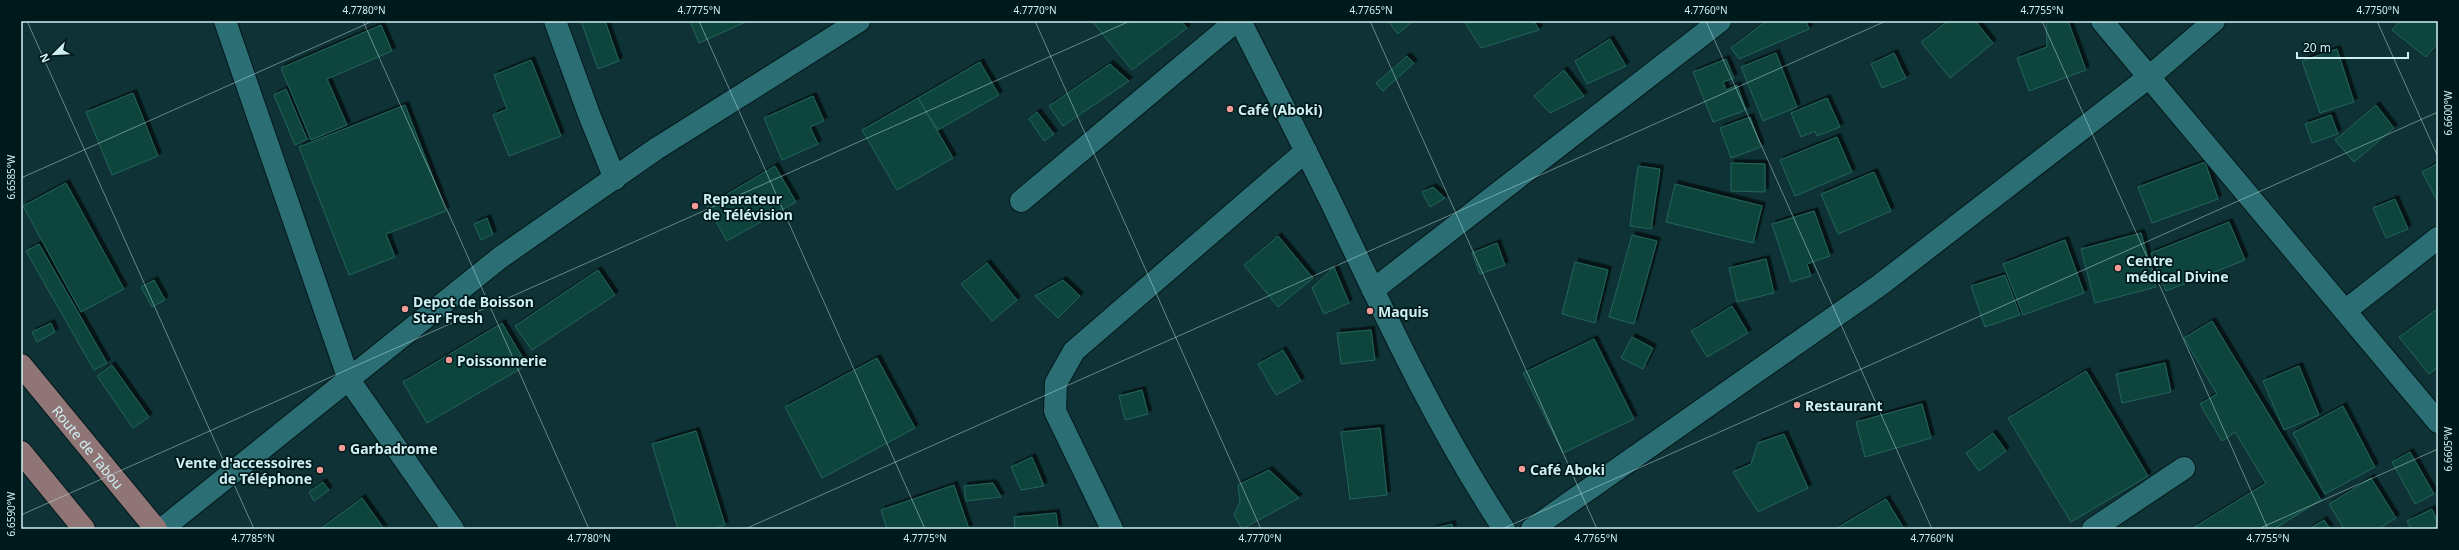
<svg xmlns="http://www.w3.org/2000/svg" width="2459" height="550" viewBox="0 0 2459 550" font-family="'Noto Sans',sans-serif">
	<style>
		.building { fill: #11443e; stroke: #22645c; filter: url(#shadow) }
		.lines { fill: none; stroke-linecap: round; stroke-linejoin: round }
		.street-casing { stroke: #04181a; stroke-width: 24 }
		.primary-casing { stroke: #04181a; stroke-width: 24 }
		.street { stroke: #2b6f75; stroke-width: 22 }
		.primary { stroke: #8f7576; stroke-width: 22 }
		.ticks { fill: none; stroke: #cff0f3; stroke-width: 1; stroke-opacity: 0.45 }
		.poi-dot { fill: #f59b97; stroke: #00191b; stroke-width: 1.5 }
		.labels { text-anchor: middle; dominant-baseline: central; stroke-width: 3.5; stroke-linejoin: round; paint-order: stroke }
		.poi-label { font-size: 14px; font-weight: bold; fill: #cff0f3; stroke: #00191b; text-anchor: start }
		.street-label { font-size: 14px; fill: #cff0f3; stroke: #00191b }
		.neatline { fill: none; stroke: #cff0f3; stroke-width: 1.5 }
		.ticks-label { font-size: 10px; text-anchor: middle; fill: #cff0f3 }
	</style>
	<defs>
		<filter id="shadow"><feDropShadow dx="3.5" dy="-3.5" stdDeviation="0" flood-color="#0009"/></filter>
	</defs>
	<rect width="100%" height="100%" fill="#0e3235"/>
	<!-- building -->
	<g class="building">
		<path d="M581,21H605L619,61L598,69Z"/>
		<path d="M690,21H748L699,43Z"/>
		<path d="M1092,21H1181L1187,28L1132,70Z"/>
		<path d="M1388,21H1413L1398,34Z"/>
		<path d="M1464,21H1534L1539,30L1481,48Z"/>
		<path d="M1766,21H1806L1809,29L1739,59L1731,48Z"/>
		<path d="M1948,21H1975L1993,43L1950,78L1921,42Z"/>
		<path d="M2046,21H2068L2086,70L2029,91L2017,58L2047,47Z"/>
		<path d="M2400,21H2438V43L2426,57L2392,30Z"/>
		<path d="M381,25L392,51L327,79L347,125L311,140L281,68Z"/>
		<path d="M1610,39L1626,66L1587,84L1575,61Z"/>
		<path d="M2337,49L2354,102L2320,113L2302,61Z"/>
		<path d="M1776,53L1797,107L1763,121L1741,67Z"/>
		<path d="M1894,53L1906,78L1882,88L1871,64Z"/>
		<path d="M1407,56L1414,63L1383,91L1376,83Z"/>
		<path d="M1726,59L1734,78L1723,82L1726,90L1737,85L1746,110L1713,122L1693,72Z"/>
		<path d="M531,60L561,136L509,156L493,115L507,109L494,75Z"/>
		<path d="M980,62L999,95L938,130L918,98Z"/>
		<path d="M1110,64L1129,81L1063,126L1049,106Z"/>
		<path d="M1564,70L1584,96L1550,113L1534,96Z"/>
		<path d="M286,89L307,139L295,145L274,95Z"/>
		<path d="M133,93L158,156L112,175L86,112Z"/>
		<path d="M813,96L824,121L810,127L818,144L782,160L764,118Z"/>
		<path d="M918,98L953,158L897,190L862,130Z"/>
		<path d="M1827,98L1840,127L1817,136L1815,131L1801,137L1791,113Z"/>
		<path d="M405,105L446,211L386,234L395,257L349,275L299,147Z"/>
		<path d="M2376,105L2394,128L2354,162L2335,140Z"/>
		<path d="M1037,112L1054,134L1044,141L1029,119Z"/>
		<path d="M2331,115L2338,134L2312,143L2305,124Z"/>
		<path d="M1750,117L1761,147L1731,158L1720,128Z"/>
		<path d="M1837,137L1852,172L1795,196L1780,160Z"/>
		<path d="M2205,162L2218,199L2152,223L2138,187Z"/>
		<path d="M1731,163L1765,164V192L1731,191Z"/>
		<path d="M2438,163V202L2422,172Z"/>
		<path d="M775,166L796,202L727,241L707,206Z"/>
		<path d="M1638,166L1660,169L1651,229L1630,226Z"/>
		<path d="M1874,172L1891,211L1838,234L1821,194Z"/>
		<path d="M66,183L124,289L81,312L23,206Z"/>
		<path d="M1675,184L1762,206L1753,243L1666,222Z"/>
		<path d="M1433,187L1445,198L1430,207L1422,192Z"/>
		<path d="M2395,199L2408,229L2386,238L2373,208Z"/>
		<path d="M1814,211L1830,256L1807,264L1811,276L1791,282L1772,224Z"/>
		<path d="M487,218L493,234L481,240L474,224Z"/>
		<path d="M2229,222L2245,260L2166,291L2151,253Z"/>
		<path d="M2141,233L2156,287L2095,303L2081,249Z"/>
		<path d="M1632,235L1657,241L1634,324L1609,317Z"/>
		<path d="M1278,236L1313,278L1278,307L1244,265Z"/>
		<path d="M2065,240L2084,293L2023,315L2003,264Z"/>
		<path d="M1497,243L1505,265L1480,274L1472,253Z"/>
		<path d="M39,244L107,363L94,370L26,251Z"/>
		<path d="M1766,259L1774,293L1737,302L1729,268Z"/>
		<path d="M1575,262L1608,270L1595,323L1562,314Z"/>
		<path d="M987,263L1017,300L992,321L961,284Z"/>
		<path d="M1334,267L1349,303L1324,314L1312,288Z"/>
		<path d="M598,270L615,295L532,350L515,326Z"/>
		<path d="M2005,275L2020,315L1985,327L1971,286Z"/>
		<path d="M154,280L165,300L152,307L141,287Z"/>
		<path d="M1063,280L1080,296L1058,318L1035,296Z"/>
		<path d="M1732,306L1748,333L1707,357L1691,331Z"/>
		<path d="M2438,308V367L2429,374L2399,337Z"/>
		<path d="M2212,321L2321,500L2274,529L2193,528L2266,483L2235,432L2222,441L2200,404L2217,394L2184,338Z"/>
		<path d="M51,323L55,332L37,342L32,332Z"/>
		<path d="M502,323L527,365L427,423L403,382Z"/>
		<path d="M1371,330L1375,360L1341,364L1337,333Z"/>
		<path d="M1632,337L1653,348L1643,369L1621,358Z"/>
		<path d="M1594,339L1634,419L1563,453L1523,373Z"/>
		<path d="M1283,350L1301,381L1276,395L1258,364Z"/>
		<path d="M877,358L915,428L822,478L785,407Z"/>
		<path d="M2165,363L2171,392L2122,403L2116,374Z"/>
		<path d="M112,365L149,417L133,428L97,376Z"/>
		<path d="M2299,366L2319,415L2284,430L2263,381Z"/>
		<path d="M2086,371L2148,476L2071,522L2008,418Z"/>
		<path d="M1142,390L1148,414L1125,420L1119,396Z"/>
		<path d="M1922,404L1931,438L1865,457L1856,422Z"/>
		<path d="M2343,406L2375,467L2325,494L2293,433Z"/>
		<path d="M1380,428L1387,495L1350,499L1341,432Z"/>
		<path d="M696,431L725,525L713,529H678L652,444Z"/>
		<path d="M1993,433L2006,451L1979,471L1966,453Z"/>
		<path d="M1784,434L1808,488L1758,512L1733,472L1751,464L1758,443Z"/>
		<path d="M2410,452L2434,494L2415,504L2392,462Z"/>
		<path d="M1032,457L1044,486L1021,490L1011,467Z"/>
		<path d="M1269,470L1299,498L1242,529L1234,515L1240,502L1238,485Z"/>
		<path d="M2371,478L2396,518L2378,529H2344L2329,504Z"/>
		<path d="M323,482L329,490L314,501L309,492Z"/>
		<path d="M993,483L1001,497L966,501L964,486Z"/>
		<path d="M954,485L969,529H887L881,510Z"/>
		<path d="M362,498L384,529H320Z"/>
		<path d="M1886,499L1904,529H1835Z"/>
		<path d="M2432,509L2438,523V529H2411L2407,521Z"/>
		<path d="M1056,513L1058,529H1015L1014,517Z"/>
		<path d="M2324,520L2330,529H2309Z"/>
		<path d="M1452,524L1453,529H1432Z"/>
	</g>
	<g class="lines">
		<!-- street casing -->
		<g class="street-casing">
			<g id="street">
				<path d="M225,21L349,380L453,529"/>
				<path d="M555,21L590,117L615,179"/>
				<path d="M1240,21C1271,82 1302,143 1332,204C1385,315 1436,426 1504,529"/>
				<path d="M2102,21L2438,422"/>
				<path d="M1021,201L1236,21"/>
				<path d="M1373,290L1720,21"/>
				<path d="M2345,311L2438,238"/>
				<path d="M162,529L501,257L656,149L859,21"/>
				<path d="M1112,529L1055,411L1056,383L1074,351L1306,151"/>
				<path d="M1532,529L1880,285L2149,77L2214,21"/>
				<path d="M2093,529L2184,468"/>
			</g>
		</g>
		<!-- primary casing -->
		<g class="primary-casing">
			<g id="primary">
				<path id="s1" d="M21,365L156,529"/>
				<path d="M21,452L84,529"/>
			</g>
		</g>
		<!-- street -->
		<use href="#street" class="street"/>
		<!-- primary -->
		<use href="#primary" class="primary"/>
	</g>
	<!-- ticks -->
	<path class="ticks" d="M27,21L254,529M363,21L589,529M699,21L925,529M1035,21L1261,529M1370,21L1597,529M1706,21L1932,529M2042,21L2268,529M2377,21L2438,157M21,178L373,21M21,515L1130,21M745,529L1886,21M1502,529L2438,112M2258,529L2438,449"/>
	<!-- markers -->
	<g class="poi-dot">
		<circle cx="1230" cy="109" r="4"/>
		<circle cx="695" cy="206" r="4"/>
		<circle cx="2118" cy="268" r="4"/>
		<circle cx="405" cy="309" r="4"/>
		<circle cx="1370" cy="311" r="4"/>
		<circle cx="449" cy="360" r="4"/>
		<circle cx="1797" cy="405" r="4"/>
		<circle cx="342" cy="448" r="4"/>
		<circle cx="1522" cy="469" r="4"/>
		<circle cx="320" cy="470" r="4"/>
	</g>
	<g class="labels">
		<!-- poi labels -->
		<g class="poi-label">
			<text x="1238" y="109">Café (Aboki)</text>
			<text x="703" y="198">Reparateur<tspan x="703" dy="16">de Télévision</tspan></text>
			<text x="2126" y="260">Centre<tspan x="2126" dy="16">médical Divine</tspan></text>
			<text x="413" y="301">Depot de Boisson<tspan x="413" dy="16">Star Fresh</tspan></text>
			<text x="1378" y="311">Maquis</text>
			<text x="457" y="360">Poissonnerie</text>
			<text x="1805" y="405">Restaurant</text>
			<text x="350" y="448">Garbadrome</text>
			<text x="312" y="462" text-anchor="end">Vente d'accessoires<tspan x="312" dy="16">de Téléphone</tspan></text>
			<text x="1530" y="469">Café Aboki</text>
		</g>
		<!-- street labels -->
		<g class="street-label">
			<text stroke="none"><textPath href="#s1" startOffset="106">Route de Tabou</textPath></text>
		</g>
	</g>
	<!-- border -->
	<rect width="2459" height="550" fill="none" stroke="#00191b" stroke-width="44"/>
	<!-- north arrow -->
	<g transform="translate(54 54) rotate(246)" stroke="#00191b" stroke-width="3" paint-order="stroke">
	<path d="M0-3L7 15L0 10L-7 15Z" fill="#cff0f3"/>
	<text y="-6" font-size="11" font-weight="bold" text-anchor="middle" fill="#cff0f3">N</text>
	</g>
	<!-- scale -->
	<path d="M2297 52v6h111v-6" fill="none" stroke="#cff0f3" stroke-width="2"/>
	<text x="2303" y="52" font-size="12" fill="#cff0f3" stroke="#00191b" stroke-width="3" paint-order="stroke">20 m</text>
	<rect x="22" y="22" width="2415" height="506" class="neatline"/>
	<g class="ticks-label">
		<text x="364" y="14">4.7780°N</text>
		<text x="699" y="14">4.7775°N</text>
		<text x="1035" y="14">4.7770°N</text>
		<text x="1371" y="14">4.7765°N</text>
		<text x="1706" y="14">4.7760°N</text>
		<text x="2042" y="14">4.7755°N</text>
		<text x="2378" y="14">4.7750°N</text>
		<text transform="translate(2448 113) rotate(-90)" y="4">6.6600°W</text>
		<text transform="translate(11 177) rotate(-90)" y="4">6.6585°W</text>
		<text transform="translate(2448 449) rotate(-90)" y="4">6.6605°W</text>
		<text transform="translate(11 514) rotate(-90)" y="4">6.6590°W</text>
		<text x="253" y="542">4.7785°N</text>
		<text x="589" y="542">4.7780°N</text>
		<text x="925" y="542">4.7775°N</text>
		<text x="1260" y="542">4.7770°N</text>
		<text x="1596" y="542">4.7765°N</text>
		<text x="1932" y="542">4.7760°N</text>
		<text x="2268" y="542">4.7755°N</text>
	</g>
</svg>
